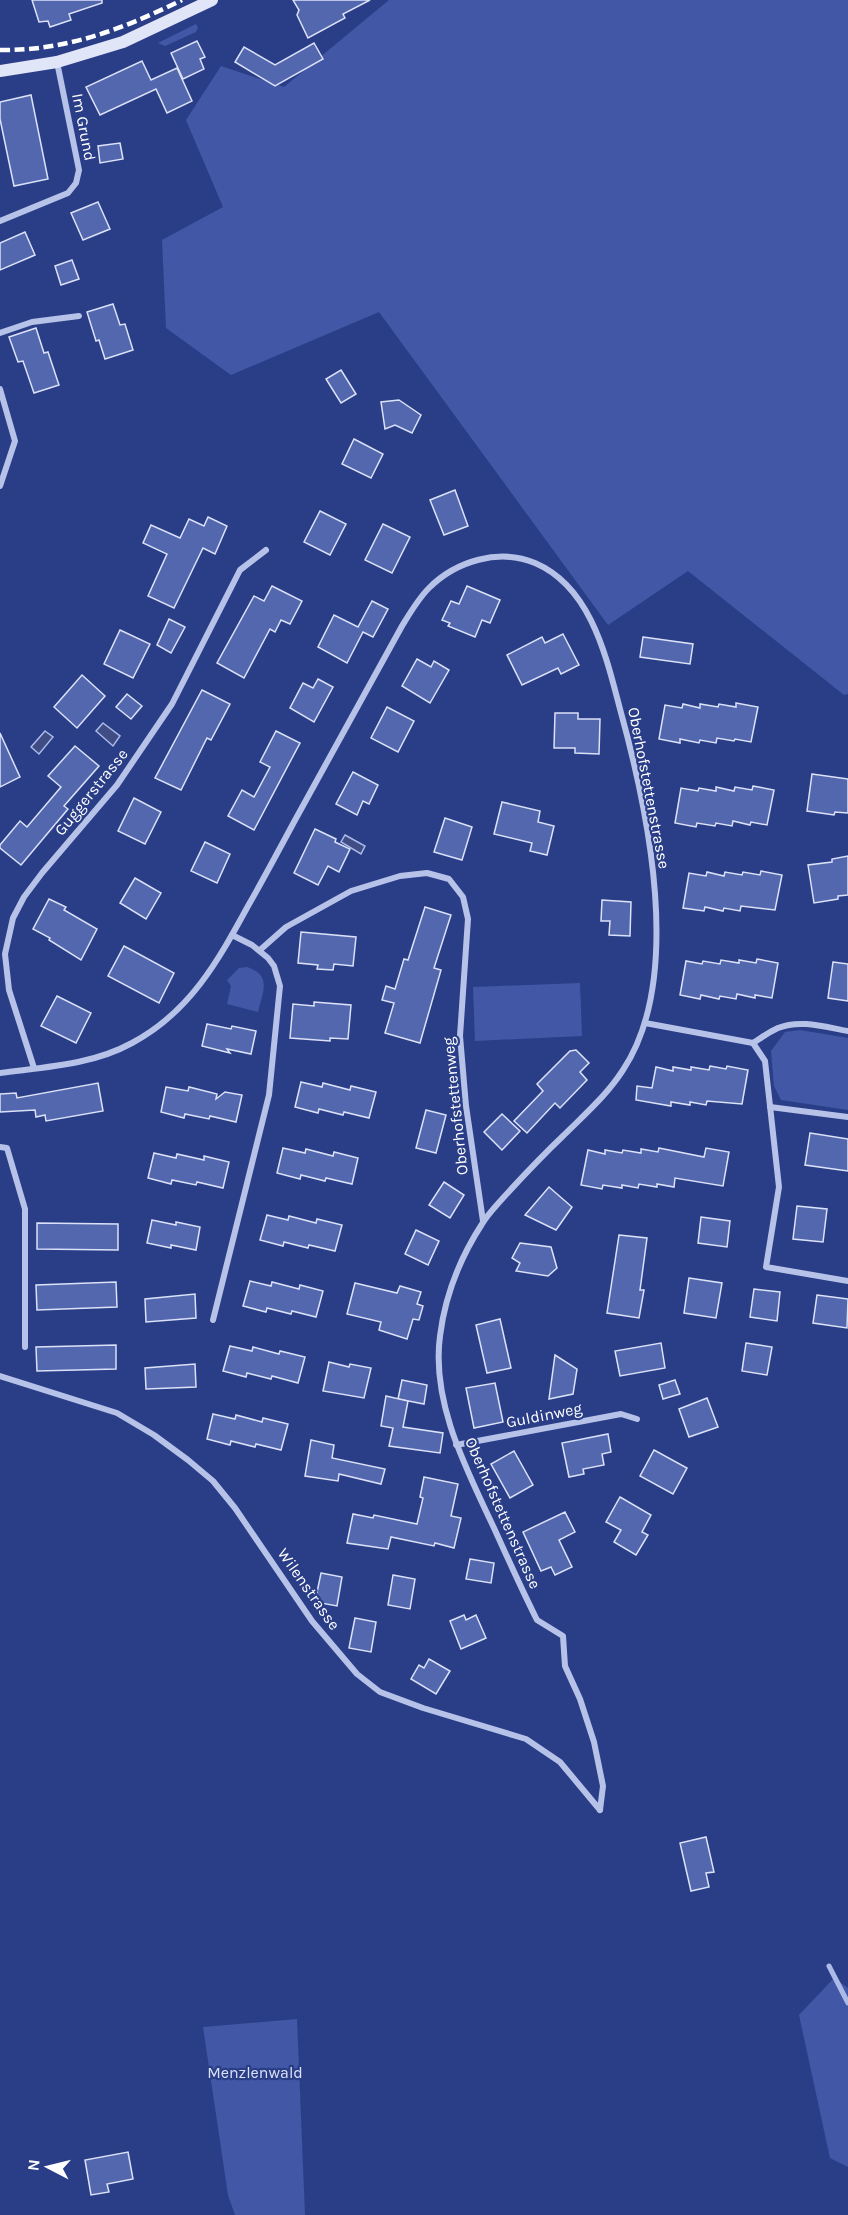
<svg xmlns="http://www.w3.org/2000/svg" width="848" height="2215" viewBox="0 0 848 2215" font-family="Karla,sans-serif">
	<style>
		.green { fill: #4258a6 }
		.water { fill: #3f4d84; stroke: #acbae8; stroke-width: 1.5 }
		.lines { fill: none; stroke-linecap: round; stroke-linejoin: round }
		.stream { stroke: #acbae8; stroke-width: 5 }
		.building { fill: #5367af; stroke: #dbe1f7; stroke-width: 1.5 }
		.street { stroke: #b7c2e8; stroke-width: 6 }
		.secondary { stroke: #e1e5f8; stroke-width: 12 }
		.rail { stroke: #fff; stroke-width: 4.5; stroke-dasharray: 10 4.5; stroke-linecap: butt }
		.labels { text-anchor: middle; dominant-baseline: central; stroke-width: 4.5; stroke-linejoin: round; paint-order: stroke }
		.street-label { font-size: 16px; fill: #fff; stroke: #2a3e88 }
		.park-label { font-size: 16px; fill: #dbe1f7; stroke: #2a3e88 }
	</style>
	<rect width="100%" height="100%" fill="#2a3e88"/>
	<!-- green -->
	<g class="green">
		<path d="M389,0H848V694L844,695L688,571L608,625L379,312L231,375L166,328L162,240L223,207L186,120L221,66L284,87Z"/>
		<path d="M196,24L198,28L196,32L165,46L158,43Z"/>
		<path d="M247,967C272,975 263,991 258,1012L227,1004L231,986L227,980L239,968Z"/>
		<path d="M580,983L582,1036L475,1041L473,987Z"/>
		<path d="M800,1030L848,1038V1110L781,1100L774,1086L771,1051L785,1032Z"/>
		<path d="M834,1978L848,1988V2167L830,2158L799,2015Z"/>
		<path d="M297,2019L305,2215H235L228,2195L203,2027Z"/>
	</g>
	<!-- water -->
	<g class="water">
		<path d="M103,723L120,736L113,746L96,731Z"/>
		<path d="M45,731L53,737L39,754L31,747Z"/>
		<path d="M345,835L365,846L361,854L341,842Z"/>
	</g>
	<g class="lines">
		<!-- stream -->
		<path class="stream" d="M829,1966L848,2003"/>
	</g>
	<!-- building -->
	<g class="building">
		<path d="M32,0H102V3L69,14L71,20L50,27L48,21L39,22Z"/>
		<path d="M293,0H370L343,14L345,18L308,38L297,15L299,10Z"/>
		<path d="M197,41L205,57L200,59L204,69L183,79L171,53Z"/>
		<path d="M314,43L323,59L275,86L235,62L244,47L275,65Z"/>
		<path d="M142,61L151,80L177,68L192,101L167,113L156,89L100,115L86,87Z"/>
		<path d="M31,95L48,179L14,186L0,119V102Z"/>
		<path d="M120,143L123,159L100,163L98,146Z"/>
		<path d="M98,202L110,229L83,240L71,213Z"/>
		<path d="M25,232L35,255L0,270V243Z"/>
		<path d="M72,260L79,279L61,285L55,266Z"/>
		<path d="M113,304L120,325L125,324L133,350L105,359L99,340L96,341L87,312Z"/>
		<path d="M36,328L44,353L48,352L59,385L34,393L23,361L18,362L9,337Z"/>
		<path d="M341,370L356,394L341,403L326,379Z"/>
		<path d="M399,400L421,415L412,433L395,425L385,429L381,402Z"/>
		<path d="M354,439L383,454L371,478L342,464Z"/>
		<path d="M455,490L468,526L444,535L430,500Z"/>
		<path d="M320,511L346,524L330,555L304,542Z"/>
		<path d="M208,517L227,526L215,554L203,548L174,608L148,596L167,554L143,543L151,525L180,538L189,519L204,526Z"/>
		<path d="M383,524L410,537L392,573L365,560Z"/>
		<path d="M272,586L302,601L290,624L281,620L275,632L270,629L244,678L217,663L254,596L264,601Z"/>
		<path d="M467,586L500,600L490,623L482,620L475,637L448,626L450,623L442,620L451,601L459,604Z"/>
		<path d="M372,601L388,609L373,637L363,632L347,663L318,647L334,615L358,627Z"/>
		<path d="M169,619L185,627L171,653L157,645Z"/>
		<path d="M120,630L150,644L133,678L104,664Z"/>
		<path d="M563,634L579,665L561,674L558,668L522,685L507,655L542,637L545,643Z"/>
		<path d="M643,637L693,644L690,664L640,657Z"/>
		<path d="M417,659L431,667L434,661L449,670L430,703L402,686Z"/>
		<path d="M82,675L105,696L77,728L54,707Z"/>
		<path d="M318,679L333,687L314,722L290,708L303,683L313,688Z"/>
		<path d="M202,690L230,704L211,740L207,738L181,790L155,778Z"/>
		<path d="M127,694L142,706L131,719L116,707Z"/>
		<path d="M736,703L758,707L751,742L735,739L734,741L717,738L716,743L700,740L699,743L680,739V743L659,739L665,705L682,708L683,704L700,708V704L718,707L719,704L736,707Z"/>
		<path d="M387,707L414,721L398,752L371,738Z"/>
		<path d="M555,713H578V719H600L599,754L575,753V748H554Z"/>
		<path d="M276,731L300,743L254,830L228,816L242,790L254,797L270,767L260,762Z"/>
		<path d="M0,733L20,777L0,787Z"/>
		<path d="M75,746L99,766L64,806L68,809L21,865L0,848V845L20,821L27,827L61,787L48,776Z"/>
		<path d="M353,772L378,785L369,804L363,801L357,815L336,804Z"/>
		<path d="M812,774L848,779V813L835,812L834,815L807,811Z"/>
		<path d="M753,786L774,790L767,825L751,822L750,825L733,821L732,826L716,823L715,826L697,823L696,827L675,823L681,788L698,791L699,788L716,791V787L734,791L735,787L752,790Z"/>
		<path d="M134,798L161,812L145,844L118,831Z"/>
		<path d="M502,802L540,811L538,822L554,826L547,855L530,851L532,843L494,834Z"/>
		<path d="M445,818L472,827L462,860L434,852Z"/>
		<path d="M315,829L336,839L335,842L350,849L339,872L328,866L318,885L294,873Z"/>
		<path d="M205,842L230,854L217,883L191,871Z"/>
		<path d="M848,856V895L838,896V899L814,903L808,865L832,862V859Z"/>
		<path d="M761,871L782,875L775,910L741,906L740,911L724,908L723,911L705,907L704,911L683,908L689,873L706,876L707,872L724,876L725,872L742,875L743,872L760,875Z"/>
		<path d="M135,878L161,893L146,919L120,903Z"/>
		<path d="M49,899L66,907L64,910L97,929L81,960L49,940L50,938L33,929Z"/>
		<path d="M602,900L631,902L630,936L609,935L610,921H601Z"/>
		<path d="M425,907L451,915L434,968L441,970L420,1043L385,1033L394,1003L382,1000L386,986L395,989L404,959L408,960Z"/>
		<path d="M301,932L356,937L353,966L334,964L333,970L317,969L318,965L298,963Z"/>
		<path d="M124,946L174,973L159,1003L108,976Z"/>
		<path d="M757,959L778,963L772,998L755,995V998L737,994L736,999L720,996L719,999L701,995L700,999L680,995L686,961L702,964L703,961L720,964L721,960L739,963V960L756,963Z"/>
		<path d="M833,962L848,964V1001L828,998Z"/>
		<path d="M57,996L91,1013L76,1043L41,1026Z"/>
		<path d="M314,1002L351,1005L348,1039L330,1038V1041L290,1038L293,1004L314,1006Z"/>
		<path d="M207,1024L231,1029L232,1026L256,1031L251,1054L227,1049L230,1053L202,1046Z"/>
		<path d="M576,1050L589,1063L580,1072L587,1080L560,1108L555,1103L527,1133L514,1121L543,1091L537,1084L570,1051Z"/>
		<path d="M710,1066L726,1069L727,1066L748,1070L742,1104L707,1101L706,1105L690,1102V1105L671,1102V1106L636,1100L637,1086L652,1088L656,1067L673,1071V1067L691,1070V1067L709,1070Z"/>
		<path d="M301,1082L322,1087L323,1083L350,1090L351,1086L376,1092L369,1118L344,1112L343,1115L319,1109L318,1113L295,1107Z"/>
		<path d="M98,1083L103,1111L46,1121L45,1115L36,1117L35,1110L0,1112V1094L16,1093L17,1098Z"/>
		<path d="M166,1087L188,1091L189,1087L217,1094L216,1099L225,1092L242,1095L236,1122L210,1116L209,1119L185,1114L184,1118L161,1112Z"/>
		<path d="M426,1110L446,1115L436,1153L416,1148Z"/>
		<path d="M502,1114L520,1131L502,1150L484,1132Z"/>
		<path d="M810,1133L848,1139V1171L805,1165Z"/>
		<path d="M283,1148L305,1153L306,1149L333,1156L334,1152L358,1158L352,1184L326,1178L325,1181L301,1175L300,1179L277,1173Z"/>
		<path d="M659,1148L704,1157L706,1148L729,1152L723,1186L675,1178L674,1187L657,1184V1187L639,1184L638,1188L622,1185V1188L603,1185L602,1189L581,1185L588,1150L605,1154V1150L622,1153L623,1150L641,1153V1149L658,1152Z"/>
		<path d="M154,1153L176,1158L177,1154L204,1160V1156L229,1162L223,1188L197,1182L196,1185L172,1180L171,1184L148,1178Z"/>
		<path d="M444,1182L464,1195L450,1218L429,1205Z"/>
		<path d="M549,1187L572,1207L556,1230L525,1215Z"/>
		<path d="M797,1206L827,1209L823,1242L793,1239Z"/>
		<path d="M267,1215L288,1220L289,1216L316,1223L317,1219L342,1225L335,1251L309,1245L308,1248L284,1242L283,1246L260,1240Z"/>
		<path d="M701,1217L730,1221L727,1247L698,1243Z"/>
		<path d="M152,1220L176,1225V1222L200,1227L196,1250L171,1245V1248L147,1243Z"/>
		<path d="M37,1223L118,1224V1250L37,1249Z"/>
		<path d="M416,1230L439,1241L428,1265L405,1254Z"/>
		<path d="M619,1235L647,1238L640,1290H644L639,1318L607,1313Z"/>
		<path d="M520,1243L551,1247L557,1268L548,1276L516,1271L520,1263L512,1258Z"/>
		<path d="M689,1278L722,1283L716,1318L684,1313Z"/>
		<path d="M250,1281L271,1286L272,1282L299,1289L300,1285L323,1291L316,1317L292,1311L291,1314L267,1308L266,1312L243,1306Z"/>
		<path d="M116,1282L117,1307L37,1310L36,1285Z"/>
		<path d="M355,1283L397,1293L400,1286L421,1292L417,1304L423,1306L419,1320L413,1319L407,1339L379,1330L381,1322L347,1314Z"/>
		<path d="M754,1289L780,1292L777,1321L750,1317Z"/>
		<path d="M195,1294L196,1318L146,1322L145,1299Z"/>
		<path d="M817,1295L848,1299L847,1328L813,1323Z"/>
		<path d="M500,1319L511,1368L487,1373L476,1325Z"/>
		<path d="M661,1343L665,1368L620,1376L615,1351Z"/>
		<path d="M746,1343L772,1347L767,1375L742,1371Z"/>
		<path d="M116,1345V1369L37,1371L36,1347Z"/>
		<path d="M230,1346L252,1351L253,1347L279,1354L280,1351L305,1357L298,1383L272,1376L271,1379L247,1373L246,1377L223,1371Z"/>
		<path d="M555,1355L577,1369L573,1394L549,1399Z"/>
		<path d="M329,1362L349,1367L350,1364L371,1368L364,1398L323,1391Z"/>
		<path d="M195,1364L196,1387L146,1389L145,1368Z"/>
		<path d="M402,1380L427,1385L424,1404L398,1399Z"/>
		<path d="M675,1380L680,1394L663,1399L659,1385Z"/>
		<path d="M495,1383L503,1422L474,1428L466,1388Z"/>
		<path d="M386,1396L408,1401L403,1427L443,1433L440,1453L389,1446L393,1428L381,1426Z"/>
		<path d="M707,1398L718,1427L689,1437L679,1409Z"/>
		<path d="M213,1414L235,1419L236,1415L262,1422L263,1418L288,1424L281,1450L256,1444L255,1447L231,1441L230,1445L207,1439Z"/>
		<path d="M608,1434L611,1452L602,1454L604,1465L583,1469L584,1474L569,1477L562,1443Z"/>
		<path d="M311,1440L334,1445L332,1458L385,1469L381,1484L339,1474L338,1481L305,1476Z"/>
		<path d="M654,1450L687,1468L673,1494L640,1476Z"/>
		<path d="M514,1451L533,1485L510,1498L491,1464Z"/>
		<path d="M424,1477L458,1484L451,1516L461,1518L454,1548L435,1543L434,1546L391,1537L388,1549L347,1543L353,1514L373,1518L374,1515L417,1524L423,1498L420,1497Z"/>
		<path d="M620,1497L651,1515L642,1532L648,1535L636,1555L614,1542L621,1530L606,1522Z"/>
		<path d="M565,1512L575,1532L559,1540L572,1567L555,1575L551,1567L541,1571L523,1532Z"/>
		<path d="M470,1559L494,1563L491,1583L466,1579Z"/>
		<path d="M321,1573L342,1577L337,1606L315,1602Z"/>
		<path d="M393,1575L415,1579L410,1609L388,1605Z"/>
		<path d="M464,1615L466,1620L476,1615L486,1638L461,1649L450,1621Z"/>
		<path d="M355,1618L376,1622L371,1652L349,1648Z"/>
		<path d="M429,1659L450,1671L436,1694L411,1679L419,1665L424,1668Z"/>
		<path d="M706,1837L714,1872L706,1873L709,1887L691,1891L680,1843Z"/>
		<path d="M128,2152L133,2179L107,2184L109,2192L91,2195L85,2160Z"/>
	</g>
	<g class="lines">
		<!-- street -->
		<g class="street">
			<path d="M0,221L68,193L76,183L79,170L57,62"/>
			<path d="M0,333L32,322L79,316"/>
			<path d="M0,389L15,441L0,486"/>
			<path d="M260,950L286,927L351,891L400,876L427,873L449,879L463,897L468,919L460,1036L466,1106L483,1221"/>
			<path d="M645,1023L753,1043C761,1038 769,1032 778,1028C800,1019 825,1027 848,1031"/>
			<path d="M753,1043L765,1061L779,1187L766,1267L848,1281"/>
			<path d="M34,1068L9,990L5,954L13,918L24,897L42,873L117,785L172,704L240,570L266,550"/>
			<path d="M0,1073C45,1067 92,1065 132,1043C190,1012 218,961 248,906C264,878 279,850 294,822C330,756 366,691 402,626C410,613 418,599 429,588C456,561 499,548 535,563C591,587 606,656 620,709C648,810 684,978 623,1070C607,1095 585,1114 564,1135C543,1155 523,1176 503,1198C496,1206 488,1214 482,1224C460,1258 445,1296 440,1336C431,1403 467,1470 494,1528C508,1559 522,1590 537,1620L563,1636L565,1666L580,1699L594,1742L603,1786L600,1810"/>
			<path d="M770,1107L848,1117"/>
			<path d="M0,1147L7,1148L25,1209V1347"/>
			<path d="M213,1320L269,1095L280,986L274,966L268,958L252,945L232,935"/>
			<path d="M0,1376L117,1413L154,1435L188,1460L213,1481L235,1508L312,1621L357,1674L380,1692L423,1708L526,1739L560,1762L600,1810"/>
			<path d="M456,1445L621,1414L637,1419"/>
		</g>
		<!-- secondary -->
		<path class="secondary" d="M0,71L57,62L123,42L212,0"/>
		<!-- rail -->
		<path class="rail" d="M0,50C66,51 123,29 182,0"/>
	</g>
	<g class="labels">
		<!-- street labels -->
		<g class="street-label">
			<text transform="translate(84 127) rotate(79)">Im Grund</text>
			<text transform="translate(649 788) rotate(79)">Oberhofstettenstrasse</text>
			<text transform="translate(91 792) rotate(-51)">Guggerstrasse</text>
			<text transform="translate(455 1106) rotate(-96)">Oberhofstettenweg</text>
			<text transform="translate(544 1415) rotate(-11)">Guldinweg</text>
			<text transform="translate(503 1513) rotate(66)">Oberhofstettenstrasse</text>
			<text transform="translate(309 1589) rotate(55)">Wilenstrasse</text>
		</g>
		<!-- park labels -->
		<g class="park-label">
			<text x="255" y="2072">Menzlenwald</text>
		</g>
	</g>
	<!-- north arrow -->
	<g transform="translate(48 2167) rotate(277)" stroke="#2a3e88" stroke-width="4.5" paint-order="stroke">
	<path d="M0-4.5L10 22L0 15L-10 22Z" fill="#ffffff"/>
	<text y="-9" font-size="16" font-weight="bold" text-anchor="middle" fill="#ffffff">N</text>
	</g>
</svg>
